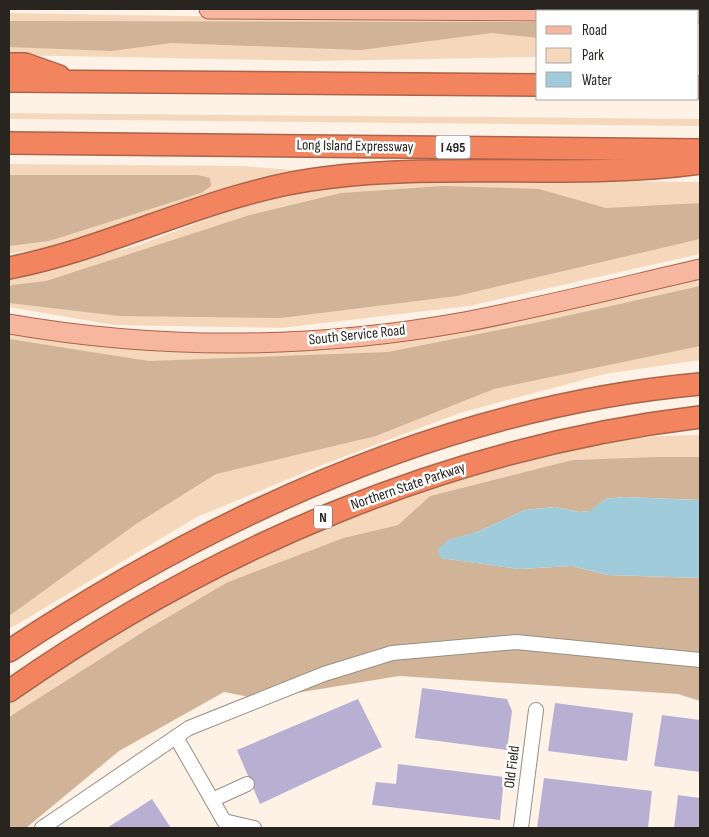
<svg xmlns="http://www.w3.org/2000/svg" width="709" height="837" viewBox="0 0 709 837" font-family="'Sofia Sans Condensed',sans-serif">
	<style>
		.green { fill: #f5d8bc }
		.forest { fill: #d1b498 }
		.water { fill: #a0cbdb }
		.building { fill: #b7b0d3 }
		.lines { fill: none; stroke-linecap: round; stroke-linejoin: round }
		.minor-casing { stroke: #998f84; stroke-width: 16 }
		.major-casing { stroke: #ab6349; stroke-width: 21 }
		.highway-casing { stroke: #ab6349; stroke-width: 24 }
		.minor { stroke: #fff; stroke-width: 14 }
		.major { stroke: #f7b69f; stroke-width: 19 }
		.highway { stroke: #f2855f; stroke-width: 21 }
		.labels { text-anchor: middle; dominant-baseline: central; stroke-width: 5; stroke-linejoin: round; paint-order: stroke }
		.shield { fill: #fff; stroke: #686663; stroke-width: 1 }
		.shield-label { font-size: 14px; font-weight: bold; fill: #282420 }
		.street-label { font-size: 15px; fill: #282420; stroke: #fff }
	</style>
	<rect width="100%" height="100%" fill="#fef2e7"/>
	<!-- green -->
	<g class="green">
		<path d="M209,9H700L698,11Z"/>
		<path d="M9,13L538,22V57L314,61L9,55Z"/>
		<path d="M9,113L700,119V126L9,119Z"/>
		<path d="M9,164L242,166L308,171L260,181L40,249L9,254Z"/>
		<path d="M430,179L700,182V254L469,306L281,328L113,325L9,307V278L136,246L240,207L342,184Z"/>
		<path d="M700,277V360L605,374L460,413L322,465L197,517L9,629V332L165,352L311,349Z"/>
		<path d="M700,435V457L572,460L430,496L398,525L343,538L228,582L9,717V705L117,633L225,575L342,519L467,474L562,449L657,436Z"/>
	</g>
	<!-- forest -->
	<g class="forest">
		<path d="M9,21L538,22V38L492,33L361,50L171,43L112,51L9,47Z"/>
		<path d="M9,175H198L210,178L211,186L201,193L49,241L9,246Z"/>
		<path d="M443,186L539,189L606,208L700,203V239L457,296L281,318L119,316L9,303V287L12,285L46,281L250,215L341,193Z"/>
		<path d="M700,286V346L494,389L376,436L216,474L136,524L9,616V339L149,361L388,352L539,322Z"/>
		<path d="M658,457H700V500L624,497L605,499L591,511L579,512L555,507L525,510L477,532L449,540L441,558L519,569L572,566L608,575L700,578V701L678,694L399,676L260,699L224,692L119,751L26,828H9V717L146,630L228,582L343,538L398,525L430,496L572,460Z"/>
	</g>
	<!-- water -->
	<path class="water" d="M624,497L700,500V578L608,575L572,566L519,569L440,558L438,549L448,540L477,532L525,510L555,507L579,512L590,511L605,499Z"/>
	<!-- building -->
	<g class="building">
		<path d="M422,688L507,699L512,711L507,750L415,738Z"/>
		<path d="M358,699L382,747L260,804L237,750Z"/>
		<path d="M555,703L633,713L627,761L548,751Z"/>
		<path d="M662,715L700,720V772L654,766Z"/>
		<path d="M398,764L504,777L500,820L372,805L376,782L396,784Z"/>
		<path d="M544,778L652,791L648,828H537Z"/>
		<path d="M678,795L700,798V828H674Z"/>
		<path d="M152,799L171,828H107Z"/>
	</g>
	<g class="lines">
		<!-- minor casing -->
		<g class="minor-casing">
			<g id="minor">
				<path d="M176,737L224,821"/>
				<path d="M212,800L247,784"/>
				<path d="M224,821L254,828"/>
				<path d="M42,828L189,728L324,674L392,653L516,642L700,660"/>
				<path d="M521,828L536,710"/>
			</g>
		</g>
		<!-- major casing -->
		<g class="major-casing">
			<g id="major">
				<path d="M209,9L538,11"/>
				<path d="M698,13H700"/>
				<path d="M9,324C159,350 314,349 464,322C543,307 622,287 700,269"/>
			</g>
		</g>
		<!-- highway casing -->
		<g class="highway-casing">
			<g id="highway">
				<path d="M9,64H25L59,76"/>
				<path d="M9,81L538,85"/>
				<path d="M698,87H700"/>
				<path d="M9,143L700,150"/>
				<path d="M9,268C116,247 215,191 324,178C449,162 576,180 700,163"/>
				<path d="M9,651C215,515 451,406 700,384"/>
				<path d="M9,691C215,547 450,447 700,417"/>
			</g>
		</g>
		<!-- minor -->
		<use href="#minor" class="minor"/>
		<!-- major -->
		<use href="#major" class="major"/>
		<!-- highway -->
		<use href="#highway" class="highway"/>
	</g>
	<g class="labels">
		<!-- shield labels -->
		<g class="shield">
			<rect x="435.5" y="135.5" width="35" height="23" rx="4"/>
			<rect x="314" y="505.5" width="18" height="23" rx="4"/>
		</g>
		<g class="shield-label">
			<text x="453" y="147">I 495</text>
			<text x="323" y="517">N</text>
		</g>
		<!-- street labels -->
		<g class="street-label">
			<text transform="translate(355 146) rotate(1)">Long Island Expressway</text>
			<text transform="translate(357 335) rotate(-6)">South Service Road</text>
			<text transform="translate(408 486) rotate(-19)">Northern State Parkway</text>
			<text transform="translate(512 767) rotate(-83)">Old Field</text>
		</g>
	</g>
	<!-- border -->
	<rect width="709" height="837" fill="none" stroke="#282420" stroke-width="20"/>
	<!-- legend -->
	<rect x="536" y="10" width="162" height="90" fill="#ffffff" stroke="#a9a7a6"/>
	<rect x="546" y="26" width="25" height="8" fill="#f7b69f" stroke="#a9a7a6"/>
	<text x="582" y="35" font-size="15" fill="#282420">Road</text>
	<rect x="546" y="48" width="25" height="15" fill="#f5d8bc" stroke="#a9a7a6"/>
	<text x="582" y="60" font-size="15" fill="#282420">Park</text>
	<rect x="546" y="72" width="25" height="15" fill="#a0cbdb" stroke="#a9a7a6"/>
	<text x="582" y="85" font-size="15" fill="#282420">Water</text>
</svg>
